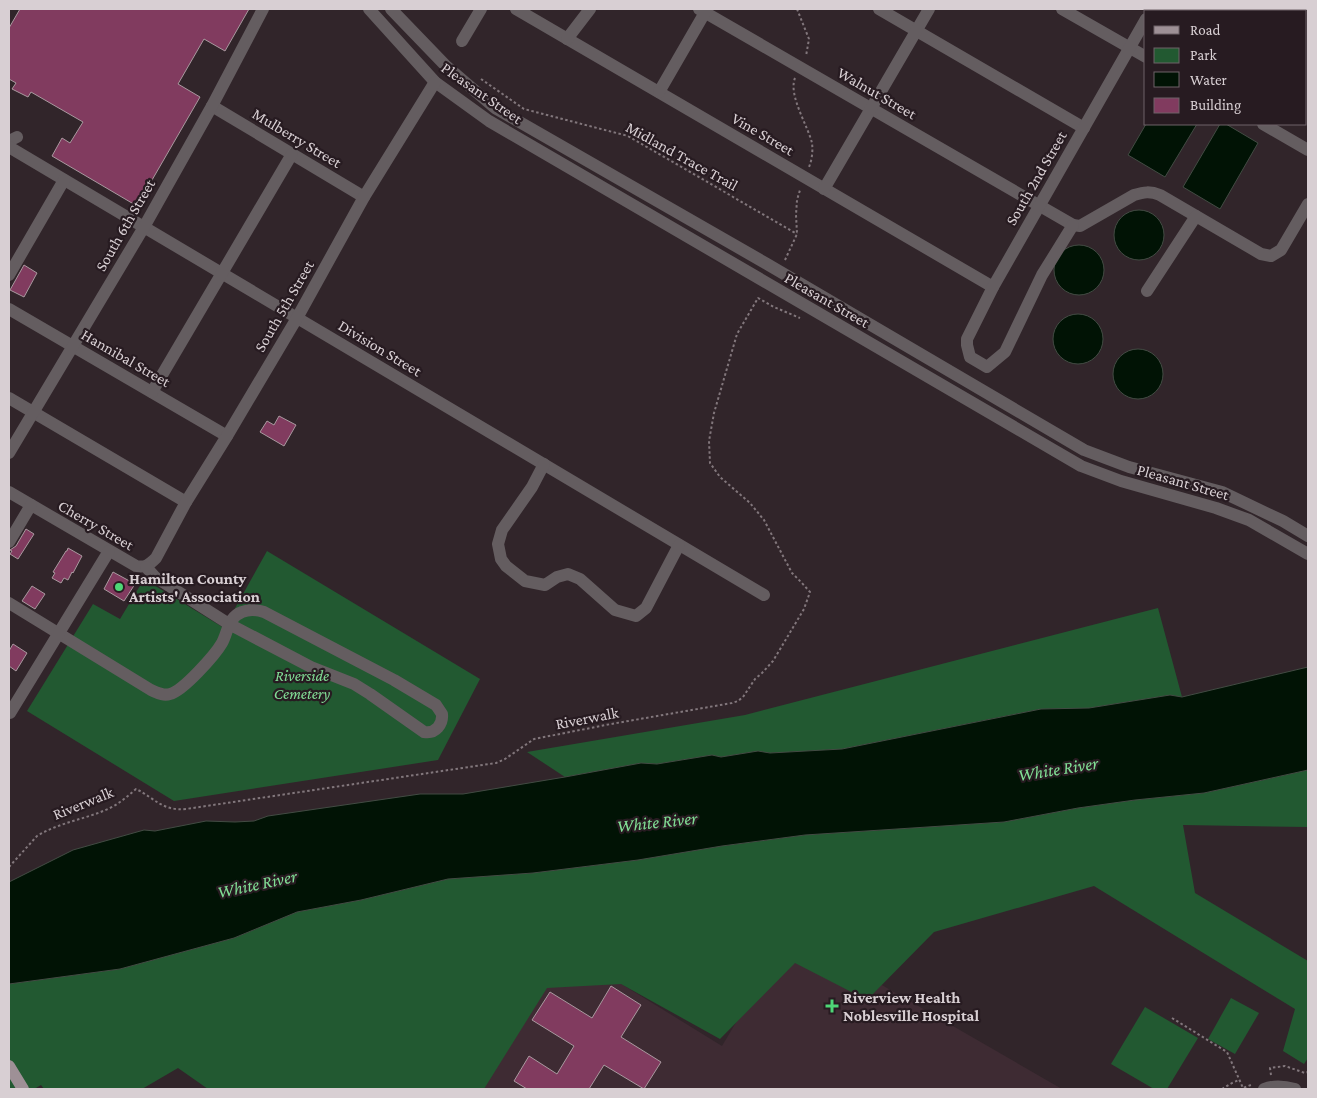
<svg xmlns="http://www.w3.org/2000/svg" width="1317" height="1098" viewBox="0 0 1317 1098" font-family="'Crimson Pro',serif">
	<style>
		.built { fill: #3e2b33 }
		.green { fill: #225931 }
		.water { fill: #011305; stroke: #424b43 }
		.building { fill: #813b5f; stroke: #a9999f }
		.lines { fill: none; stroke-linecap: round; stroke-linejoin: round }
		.path { stroke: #82777c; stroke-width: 2; stroke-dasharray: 2.5 2.5; stroke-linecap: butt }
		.minor { stroke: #645d60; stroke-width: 12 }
		.major { stroke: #9e9096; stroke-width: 12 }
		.poi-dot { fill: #4ed676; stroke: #271b21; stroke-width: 2 }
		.labels { text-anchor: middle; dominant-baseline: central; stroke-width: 4.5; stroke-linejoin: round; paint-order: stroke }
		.street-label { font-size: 16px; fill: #d8cfd3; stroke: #271b21 }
		.poi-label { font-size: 16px; font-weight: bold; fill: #d8cfd3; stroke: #271b21; text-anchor: start }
		.park-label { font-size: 16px; font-style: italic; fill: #82de96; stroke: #271b21 }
		.water-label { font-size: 18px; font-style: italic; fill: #81de95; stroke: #271b21 }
	</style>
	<rect width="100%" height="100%" fill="#31252a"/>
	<!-- built -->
	<path class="built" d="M790,932L1062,1089H477L563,948L722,1046Z"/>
	<!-- green -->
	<g class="green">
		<path d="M267,551L480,679L438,760L174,801L27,711L93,604L120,619L144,579L224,628Z"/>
		<path d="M1158,608L1182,697L1170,695L1089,708L1041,709L842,749L770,753L758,751L721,757L712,755L657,764L641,763L565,777L527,752L745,715Z"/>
		<path d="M1308,770V827L1183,825L1195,893L1308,961V1058L1304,1064L1283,1051L1295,1009L1094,886L934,932L867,1000L795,963L720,1039L621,984L547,988L484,1089H208L178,1068L142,1089H44L41,1085L34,1089H9V984L120,969L234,938L297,912L361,900L448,879L533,873L638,860L722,846L805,835L1004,822L1078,808L1135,800L1204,793Z"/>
		<path d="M1231,998L1259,1013L1235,1054L1208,1039Z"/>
		<path d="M1145,1007L1198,1038L1167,1089H1154L1111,1064Z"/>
	</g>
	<!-- water -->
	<g class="water">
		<path d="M1146,124H1197L1165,177L1128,155Z"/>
		<path d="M1220,124H1226L1258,143L1220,209L1183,187Z"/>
		<circle cx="1139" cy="235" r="25"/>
		<circle cx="1079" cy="270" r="25"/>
		<circle cx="1078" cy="339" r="25"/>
		<circle cx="1138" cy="374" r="25"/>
		<path d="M1308,667V770L1204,793L1135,800L1078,808L1004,822L805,835L722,846L638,860L533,873L448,879L361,900L297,912L234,938L120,969L9,984V882L73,850L144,830L155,831L206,821L235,822L254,821L268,816L420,794H463L565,777L641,763L657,764L712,755L721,757L758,751L770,753L842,749L1041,709L1089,708L1170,695L1182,697Z"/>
	</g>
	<!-- building -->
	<g class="building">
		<path d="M20,9H249L225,51L204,39L178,84L200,97L137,206L52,156L62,138L70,143L83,122L31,92L28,97L12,89L16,83L9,79V28Z"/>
		<path d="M24,265L37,273L24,297L10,290Z"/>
		<path d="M279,416L296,425L284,446L260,432L267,421L274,425Z"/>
		<path d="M26,529L34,534L18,559L10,554L12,551L10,550L16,546Z"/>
		<path d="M68,548L82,556L73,573L72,572L68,580L64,578L61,583L52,578L55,573L53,572L66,551H67Z"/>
		<path d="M113,572L135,584L124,601L104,589Z"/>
		<path d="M32,586L45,594L35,609L22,601Z"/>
		<path d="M13,644L27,653L16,671L9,666V651Z"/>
		<path d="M611,986L641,1005L621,1037L661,1062L644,1089L604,1065L589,1089H527L514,1081L529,1056L557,1074L574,1046L532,1020L550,992L592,1018Z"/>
	</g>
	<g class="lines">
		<!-- path -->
		<g class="path">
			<path d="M797,9L809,39L806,56"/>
			<path d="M795,78C788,95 808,126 812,143C813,151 812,160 809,167"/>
			<path d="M481,79L524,109L628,136L797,234"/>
			<path d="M785,260L797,234L796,215L797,200L800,190"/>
			<path d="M9,867L37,836C60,822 87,819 110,808C120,803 128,796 136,789C156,799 162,811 186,809L496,763L505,759L534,739L611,724L732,703L738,701L743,697L755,679L762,673L773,661L804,609L810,592L801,582L792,573L764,520L750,503L720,477L710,463L709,441L714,413L737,334L758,298L774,307L800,318"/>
			<path d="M1172,1018L1227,1052L1243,1088L1251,1085"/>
			<path d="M1271,1075L1270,1068L1285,1066L1305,1073L1308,1072"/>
			<path d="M1222,1089L1232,1083L1239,1080"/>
		</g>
		<!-- minor -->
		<g class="minor">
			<path d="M369,9L435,82L489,121L1081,466L1121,481L1216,508L1249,520L1308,554"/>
			<path d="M391,9L445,65L495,108L767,264L1084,450L1129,467L1222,492L1283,521L1308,536"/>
			<path d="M516,9L993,287"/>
			<path d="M699,9L1073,225L1080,226L1134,195C1144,192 1150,191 1160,195L1261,254L1271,256L1281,250L1308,204"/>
			<path d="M879,9L1084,128"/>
			<path d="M1062,9L1146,57"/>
			<path d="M567,39L590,9"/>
			<path d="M462,41L481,9"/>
			<path d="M659,92L707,9"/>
			<path d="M212,106L364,197"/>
			<path d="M1263,124L1308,150"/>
			<path d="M9,141L17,137"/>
			<path d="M9,147L764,595"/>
			<path d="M824,189L929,9"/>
			<path d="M1073,225L1042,275L1005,352L987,367L970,357L967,345V339L993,287L1146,19"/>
			<path d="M9,275L64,180"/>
			<path d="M1147,291L1196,216"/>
			<path d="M9,309L227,436"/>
			<path d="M152,392L292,154"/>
			<path d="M9,398L186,502"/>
			<path d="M9,453L144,227L212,106L263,9"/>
			<path d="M544,464L532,487L502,530L498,544L501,559L506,566L525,581L545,585L557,577L568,574L580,579L615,610L636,616L646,608L679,545"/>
			<path d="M9,492L136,566C145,568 149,565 156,558L186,502L227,436L297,318L364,197L435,82"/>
			<path d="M9,542L31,505"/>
			<path d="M9,603L151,690C158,693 163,696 170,694C183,691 215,655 222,643C228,632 228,617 242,612C249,609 258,610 264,612L394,680L436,705L442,714C443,724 436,734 424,732L370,694L354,684L311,667L229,624L155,577L146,567"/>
			<path d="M9,712L10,713L109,551"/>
			<path d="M1264,1089C1274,1085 1284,1086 1295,1089"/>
		</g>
		<!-- major -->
		<path class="major" d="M9,1066L23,1089"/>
	</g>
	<!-- markers -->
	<g class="poi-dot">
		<circle cx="119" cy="587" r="5"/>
		<path d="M829.5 998.5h5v5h5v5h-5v5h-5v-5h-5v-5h5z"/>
	</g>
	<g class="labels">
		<!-- street labels -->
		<g class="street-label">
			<text transform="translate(482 93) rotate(35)">Pleasant Street</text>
			<text transform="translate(877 93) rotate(30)">Walnut Street</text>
			<text transform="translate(763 134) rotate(30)">Vine Street</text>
			<text transform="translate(297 138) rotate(31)">Mulberry Street</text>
			<text transform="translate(682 156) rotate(29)">Midland Trace Trail</text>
			<text transform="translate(1036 178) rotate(-60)">South 2nd Street</text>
			<text transform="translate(125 225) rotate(-60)">South 6th Street</text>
			<text transform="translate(827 300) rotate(30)">Pleasant Street</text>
			<text transform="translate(284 306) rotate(-60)">South 5th Street</text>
			<text transform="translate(380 348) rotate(31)">Division Street</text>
			<text transform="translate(126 358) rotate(30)">Hannibal Street</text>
			<text transform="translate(1183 482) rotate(16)">Pleasant Street</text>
			<text transform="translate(96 525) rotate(30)">Cherry Street</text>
			<text transform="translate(587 718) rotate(-11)">Riverwalk</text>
			<text transform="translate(83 803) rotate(-22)">Riverwalk</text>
		</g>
		<!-- poi labels -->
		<g class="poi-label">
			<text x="129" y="578">Hamilton County<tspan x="129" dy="18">Artists' Association</tspan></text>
			<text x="843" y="997">Riverview Health<tspan x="843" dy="18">Noblesville Hospital</tspan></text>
		</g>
		<!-- park labels -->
		<g class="park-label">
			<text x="302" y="675">Riverside<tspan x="302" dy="18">Cemetery</tspan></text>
		</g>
		<!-- water labels -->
		<g class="water-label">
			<text transform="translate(1058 769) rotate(-9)">White River</text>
			<text transform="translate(657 822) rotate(-6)">White River</text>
			<text transform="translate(257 884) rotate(-12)">White River</text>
		</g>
	</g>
	<!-- border -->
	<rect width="1317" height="1098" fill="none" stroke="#d8cfd3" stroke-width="20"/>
	<!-- legend -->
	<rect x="1144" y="10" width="162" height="115" fill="#271b21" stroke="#6e6368"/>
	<rect x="1154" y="26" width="25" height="8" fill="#9e9096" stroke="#6e6368"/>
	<text x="1190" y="35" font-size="15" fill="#d8cfd3">Road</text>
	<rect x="1154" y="48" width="25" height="15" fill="#225931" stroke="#6e6368"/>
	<text x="1190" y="60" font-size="15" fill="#d8cfd3">Park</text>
	<rect x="1154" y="72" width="25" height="15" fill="#011305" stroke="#6e6368"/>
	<text x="1190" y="85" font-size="15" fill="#d8cfd3">Water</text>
	<rect x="1154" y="98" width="25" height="15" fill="#813b5f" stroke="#6e6368"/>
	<text x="1190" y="110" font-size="15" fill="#d8cfd3">Building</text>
</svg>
